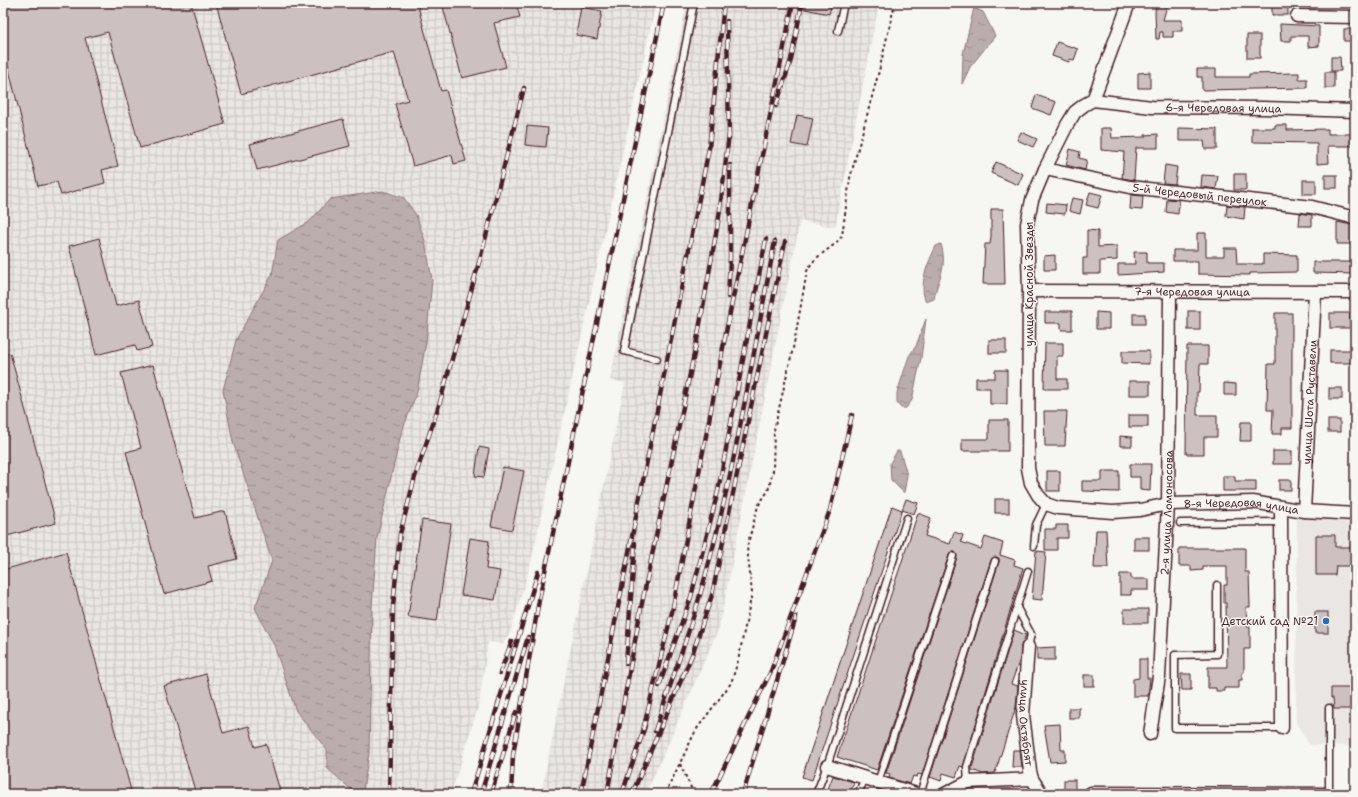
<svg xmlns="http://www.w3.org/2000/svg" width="1358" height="797" viewBox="0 0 1358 797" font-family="'Shantell Sans',sans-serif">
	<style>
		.built { fill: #e9e6e3 }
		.industrial { fill: url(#industrial-grid) }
		.water { fill: url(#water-ripples); stroke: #8e747a }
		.building { fill: #ccc1c0; stroke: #4a1f2b }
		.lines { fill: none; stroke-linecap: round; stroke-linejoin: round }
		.lane-casing { stroke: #4a1f2b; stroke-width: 9 }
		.street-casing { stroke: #4a1f2b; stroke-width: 15 }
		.path { stroke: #4a1f2b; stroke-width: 2; stroke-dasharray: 3 3; stroke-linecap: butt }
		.lane { stroke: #f6f6f2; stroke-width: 6 }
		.street { stroke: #f6f6f2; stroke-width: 12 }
		.rail-casing { stroke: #4a1f2b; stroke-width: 4.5 }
		.rail { stroke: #f6f6f2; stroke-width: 3; stroke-dasharray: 9; stroke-linecap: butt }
		.poi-dot { fill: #1f6fb2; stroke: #f6f6f2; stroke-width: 1.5 }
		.labels { text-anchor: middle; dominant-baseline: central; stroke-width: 3; stroke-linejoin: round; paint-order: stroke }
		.street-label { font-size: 11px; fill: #4a1f2b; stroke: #f6f6f2 }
		.poi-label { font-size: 11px; fill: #4a1f2b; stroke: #f6f6f2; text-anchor: end }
	</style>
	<defs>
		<pattern id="industrial-grid" width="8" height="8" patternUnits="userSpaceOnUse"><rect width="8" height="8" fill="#e9e6e3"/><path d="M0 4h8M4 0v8" fill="none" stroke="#c9c5c3"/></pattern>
		<pattern id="water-ripples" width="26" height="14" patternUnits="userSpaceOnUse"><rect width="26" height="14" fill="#bbadae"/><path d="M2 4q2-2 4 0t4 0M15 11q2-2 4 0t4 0" fill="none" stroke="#9a8c8e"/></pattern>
	</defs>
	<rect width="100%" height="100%" fill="#f6f6f2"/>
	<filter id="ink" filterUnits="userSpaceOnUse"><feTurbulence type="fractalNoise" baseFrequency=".025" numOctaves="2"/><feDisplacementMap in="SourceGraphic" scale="8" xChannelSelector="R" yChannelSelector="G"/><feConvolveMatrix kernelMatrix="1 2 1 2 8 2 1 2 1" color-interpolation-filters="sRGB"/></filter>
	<g filter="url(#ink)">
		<!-- built -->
		<path class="built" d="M1297,518H1355V746L1310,745L1296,723Z"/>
		<!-- industrial -->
		<g class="industrial">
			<path d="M3,3H656L530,566L510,633L503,644L488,642L479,704L451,794H3Z"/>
			<path d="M687,3H879L835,227L800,221L719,628L646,794H541L625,383L610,380Z"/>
		</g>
		<!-- water -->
		<g class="water">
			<path d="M974,8L983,12L995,36L970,67L962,84L963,54Z"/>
			<path d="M383,191L404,198L416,215L425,241L432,280L426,342L417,392L401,434L377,538L372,606L369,753L363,790L353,791L327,768V750L296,711L274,645L255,608L272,561L233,442L223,390L236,340L272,275L278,240L309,222L330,199Z"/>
			<path d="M941,244C948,268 938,277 934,299L926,302C918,284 928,263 936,246Z"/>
			<path d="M926,319L921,358L912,400L906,408H901L897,403V393L909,356L916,346Z"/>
			<path d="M897,451H900L907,475L904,493L891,480L890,463Z"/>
		</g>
		<!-- building -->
		<g class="building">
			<path d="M3,3H191L225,124L140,148L108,32L85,38L118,166L102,170L105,183L61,195L57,182L38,186L6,58L3,59Z"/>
			<path d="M216,3H417L441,91L446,90L466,161L454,164L452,155L413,166L395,104L408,100L394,52L241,94Z"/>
			<path d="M442,3H516L520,17L494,23L506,67L462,78Z"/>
			<path d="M795,3H832L829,14L795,7Z"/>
			<path d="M1157,3L1167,6L1163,20H1182V31H1173V37H1163V32H1160L1159,39H1156L1155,11Z"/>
			<rect x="1272" y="3" width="16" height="12"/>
			<path d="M581,7L602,11L597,39L576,35Z"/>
			<path d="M1280,24L1319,26V46L1308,47V36H1291V41H1281Z"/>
			<rect x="1344" y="29" width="11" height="12"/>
			<rect x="1247" y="35" width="13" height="23"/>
			<path d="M1057,42L1078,49L1074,60L1070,59L1069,62L1052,56Z"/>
			<path d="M1331,57H1340L1341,71H1331Z"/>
			<path d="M1197,69H1216V77H1249V74L1299,73V79H1307V88L1202,90V77H1197Z"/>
			<path d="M1150,72V88H1138V73Z"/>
			<rect x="1325" y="72" width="9" height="16"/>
			<path d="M1036,95L1056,102L1051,115L1032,108Z"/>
			<path d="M797,115L813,118L807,147L791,144Z"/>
			<path d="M343,119L350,146L257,170L250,144Z"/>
			<path d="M1275,125H1287V130L1328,129V134H1355V146H1328L1329,163L1317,164V143L1252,142V128H1275Z"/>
			<path d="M527,126L548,128L546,147L525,145Z"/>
			<path d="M1101,128H1111L1112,138L1145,137V135L1158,134V148H1136L1134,180L1122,178L1124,152L1101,150Z"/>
			<path d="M1179,128L1217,129V149H1205L1204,141H1179Z"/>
			<path d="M1021,132L1037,139L1033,147L1017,140Z"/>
			<path d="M1070,149L1080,152L1079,158L1087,160L1085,170L1066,165Z"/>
			<path d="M996,162L1023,174L1018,185L991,173Z"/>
			<path d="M1165,165L1177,167L1175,184L1163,183Z"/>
			<rect x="1234" y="174" width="12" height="16"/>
			<path d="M1202,175L1218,176L1216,189L1201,187Z"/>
			<rect x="1325" y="175" width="12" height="13"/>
			<rect x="1303" y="180" width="13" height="14"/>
			<path d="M1090,192L1102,195L1098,208L1086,205Z"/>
			<path d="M1131,195L1143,196L1142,210L1130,209Z"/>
			<path d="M1072,198L1083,200L1080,214L1069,211Z"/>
			<path d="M1167,199L1179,200L1178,214L1166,212Z"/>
			<path d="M1047,203L1066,205L1065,214L1046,212Z"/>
			<path d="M1227,205L1245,207L1244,219L1226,216Z"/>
			<path d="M991,209H1003L1005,284H983L985,244H990L991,236Z"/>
			<path d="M1300,213L1312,215V226H1299Z"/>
			<path d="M1337,222L1352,225V244H1337Z"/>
			<path d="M1087,230L1098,231V247L1117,246V260L1100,261V274H1083V258H1087Z"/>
			<path d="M1197,233H1206V256H1224V248H1236L1237,264H1263V254L1297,255V272L1250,273V275L1198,274V261H1173V250H1197Z"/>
			<path d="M99,238L116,306L139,300L152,347L137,351L135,345L96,355L69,246Z"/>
			<path d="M1134,252H1147V263H1164V272L1118,275V264H1135Z"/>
			<path d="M1055,255V270H1044V256Z"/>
			<path d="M1313,262H1355V274L1313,273Z"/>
			<path d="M1061,311H1072V330H1061V323H1045V312H1061Z"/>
			<rect x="1188" y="311" width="12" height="19"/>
			<path d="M1096,312L1109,313V329H1096Z"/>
			<path d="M1275,313H1292V428H1282V434H1272L1273,410H1267L1268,364H1275Z"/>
			<rect x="1330" y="313" width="20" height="15"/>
			<rect x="1133" y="314" width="12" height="10"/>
			<rect x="989" y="340" width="17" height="13"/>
			<path d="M1045,343H1063V356H1057V379H1067V389H1044Z"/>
			<path d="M1187,346H1208V364H1200L1199,392H1197V415H1217V437H1204V454H1186Z"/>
			<rect x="1330" y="350" width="21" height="13"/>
			<path d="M1122,351H1149V364L1122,363Z"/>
			<path d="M10,353L56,523L3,537V355Z"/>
			<path d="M153,365L195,518L225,511L237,559L208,566L212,581L164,594L126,452L141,448L121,373Z"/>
			<path d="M995,370H1007V404H990V388H976V378H995Z"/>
			<rect x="1129" y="381" width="21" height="14"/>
			<path d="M1224,383L1236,384V395H1224Z"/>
			<rect x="1329" y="388" width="13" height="11"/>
			<path d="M1044,411H1067L1065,446H1045Z"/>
			<rect x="1129" y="415" width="19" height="12"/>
			<path d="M989,420H1008V451H962V439H989Z"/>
			<rect x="1328" y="420" width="12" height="12"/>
			<path d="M1241,422H1251V441H1240Z"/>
			<path d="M1120,436L1132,437V446H1120Z"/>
			<path d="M479,447L489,449L484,477L475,476Z"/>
			<rect x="1273" y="451" width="19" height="13"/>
			<path d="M1130,464H1151L1150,491L1140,490V477H1130Z"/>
			<path d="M503,467L524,471L512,530L491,526Z"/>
			<rect x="1047" y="471" width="13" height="20"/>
			<path d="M1102,471H1119V492L1082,491V481H1102Z"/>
			<path d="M1223,476H1235V481H1256V491H1223Z"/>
			<rect x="1279" y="480" width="12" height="10"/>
			<path d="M906,499L918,503L914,514L902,510Z"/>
			<rect x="995" y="499" width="14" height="14"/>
			<path d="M892,506L902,510L812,780L802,777Z"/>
			<path d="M918,513L931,518L925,536L950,544L954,532L963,535L961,542L981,549L985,537L1003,543L1000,555L1015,560L1014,565L1023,568L963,767L960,766L956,777L943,773L941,781L930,777L999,562V558L996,557L991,560L922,775L918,774L917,777L913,776L910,784L889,778L890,774L886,773L957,557L955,552H952L949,555L877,770L837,757Z"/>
			<path d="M422,520L451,524L437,621L408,617Z"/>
			<path d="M1056,525H1068V538H1057V550H1045V529H1056Z"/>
			<path d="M1096,530H1106L1108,568H1094Z"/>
			<path d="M1316,535H1335V547H1355V566H1336L1335,575H1316Z"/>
			<rect x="1134" y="537" width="15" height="13"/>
			<path d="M470,538L489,541L486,569L500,571L495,600L461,595Z"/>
			<path d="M1179,548H1245V572H1249L1250,607H1246L1247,627H1250V649H1244V672L1242,673V680H1239V688H1224V691H1216V688H1208V667H1227L1226,603H1224V585H1227V566H1203V570L1191,571V566H1179Z"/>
			<path d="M1036,551L1046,552L1042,600L1032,599Z"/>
			<path d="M66,552L132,794H3V570Z"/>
			<path d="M1120,574H1131V579H1149V590H1131V595H1120Z"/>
			<rect x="1124" y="609" width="24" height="14"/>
			<rect x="1315" y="612" width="13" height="21"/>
			<path d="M1014,630L1026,635L1021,646L1020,659L1011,684L1018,686L1016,707L995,773L983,774L972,770V768Z"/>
			<path d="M1055,647V660H1037V648Z"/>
			<path d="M1139,659H1147V678H1150L1148,696H1133V679L1139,678Z"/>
			<path d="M206,674L223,733L249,726L255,747L266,744L281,794H196L164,686Z"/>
			<path d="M1181,674H1191V690H1182Z"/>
			<rect x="1084" y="675" width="10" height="11"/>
			<path d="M1331,688H1355V709H1334L1333,698H1331Z"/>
			<rect x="1069" y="708" width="10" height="10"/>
			<path d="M1060,724L1061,750H1065V761L1050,762L1044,725Z"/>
			<path d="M1013,750H1020L1022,767H1012Z"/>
			<path d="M833,776L854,782L850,794H826Z"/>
			<rect x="1064" y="780" width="11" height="13"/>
		</g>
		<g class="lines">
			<!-- lane casing -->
			<g class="lane-casing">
				<g id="lane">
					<path d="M838,31L844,3"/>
					<path d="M657,359L624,351L694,3"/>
					<path d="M1180,523L1281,522"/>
					<path d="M1034,546L1036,525L1046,504"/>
					<path d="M1217,585V654L1175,655V728H1282"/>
					<path d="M1017,608L1031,634L1028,647"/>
					<path d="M878,782L953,556"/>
					<path d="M968,782L967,767L1028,571"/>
					<path d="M1329,793V708"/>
					<path d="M816,794L827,766L907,518"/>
					<path d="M858,794L865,778"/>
					<path d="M920,794L995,561"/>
				</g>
			</g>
			<!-- street casing -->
			<g class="street-casing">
				<g id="street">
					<path id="s1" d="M1129,3L1093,100L1084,105L1075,112L1067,125L1045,169L1032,200L1027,224L1029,291L1028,468L1031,483L1038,495L1046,504L1058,508L1113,512L1140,510L1168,504L1253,502L1304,511L1355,514"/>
					<path d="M1297,16L1355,17"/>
					<path id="s2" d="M1093,100L1152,107L1264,108L1355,111"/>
					<path id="s3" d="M1045,169L1130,187L1312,207L1355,218"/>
					<path id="s4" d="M1029,291L1355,292"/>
					<path d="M1281,508L1282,728"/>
					<path id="s5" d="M1304,511L1315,292"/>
					<path id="s6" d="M1028,647L1023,715L1030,771L1032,779L1042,794"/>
					<path id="s7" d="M1150,734L1159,676L1168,504L1170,292"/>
					<path d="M827,766L916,794"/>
					<path d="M1091,793L1329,794"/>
					<path d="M945,794L968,782L1032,779"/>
				</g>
			</g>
			<!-- path -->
			<g class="path">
				<path d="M680,764L694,794"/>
				<path d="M665,794L696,730L731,683L738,661L752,593L747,547L758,506L768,491L773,471L774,430L794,344L807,271C816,253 831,251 842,236L850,178L879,71L895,3"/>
			</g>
			<!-- lane -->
			<use href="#lane" class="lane"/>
			<!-- street -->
			<use href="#street" class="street"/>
			<!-- rail casing -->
			<g class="rail-casing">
				<g id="rail">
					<path d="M727,21L729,139"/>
					<path d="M776,106L791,60L802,3"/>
					<path d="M728,297L730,258V165"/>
					<path d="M626,664L635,543"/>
					<path d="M500,673L512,641"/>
					<path d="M659,686L691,597L718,491L766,239"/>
					<path d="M643,730L672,612L727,327L793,3"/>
					<path d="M655,731C671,681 690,632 704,581C735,470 753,354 775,241"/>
					<path d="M389,794L393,606L400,534L415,477L440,402L483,248L524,88"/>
					<path d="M471,794L538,572"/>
					<path d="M481,794L528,637"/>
					<path d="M491,794L516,712"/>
					<path d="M511,794L513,755L539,600L664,3"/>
					<path d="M581,794L709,148L724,3"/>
					<path d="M607,794L641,608L698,335L719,217L729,134"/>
					<path d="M622,794L645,726"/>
					<path d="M632,794L692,655L712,595L785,242"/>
					<path d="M711,794L771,671L830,510L852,415"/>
					<path d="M743,794L796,617"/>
				</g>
			</g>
			<!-- rail -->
			<use href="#rail" class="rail"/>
		</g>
	</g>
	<!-- markers -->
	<circle class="poi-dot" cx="1326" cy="621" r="4"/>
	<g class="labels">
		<!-- street labels -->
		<g class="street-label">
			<text stroke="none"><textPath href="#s2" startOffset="131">6-я Чередовая улица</textPath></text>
			<text stroke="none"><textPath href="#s3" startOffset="157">5-й Чередовый переулок</textPath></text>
			<text transform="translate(1029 284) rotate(-90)">улица Красной Звезды</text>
			<text stroke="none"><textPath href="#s4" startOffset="163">7-я Чередовая улица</textPath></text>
			<text stroke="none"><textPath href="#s5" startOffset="109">улица Шота Руставели</textPath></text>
			<text stroke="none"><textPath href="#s1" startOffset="730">8-я Чередовая улица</textPath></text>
			<text stroke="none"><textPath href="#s7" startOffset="222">2-я улица Ломоносова</textPath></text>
			<text stroke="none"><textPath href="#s6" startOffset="76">улица Октябрят</textPath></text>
		</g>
		<!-- poi labels -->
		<g class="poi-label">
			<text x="1318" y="621">Детский сад №21</text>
		</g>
	</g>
	<!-- margin -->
	<rect width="1358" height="797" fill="none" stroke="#f6f6f2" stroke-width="16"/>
	<rect x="8" y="8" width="1342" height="781" fill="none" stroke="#4a1f2b" stroke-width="1.5" filter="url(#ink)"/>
</svg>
